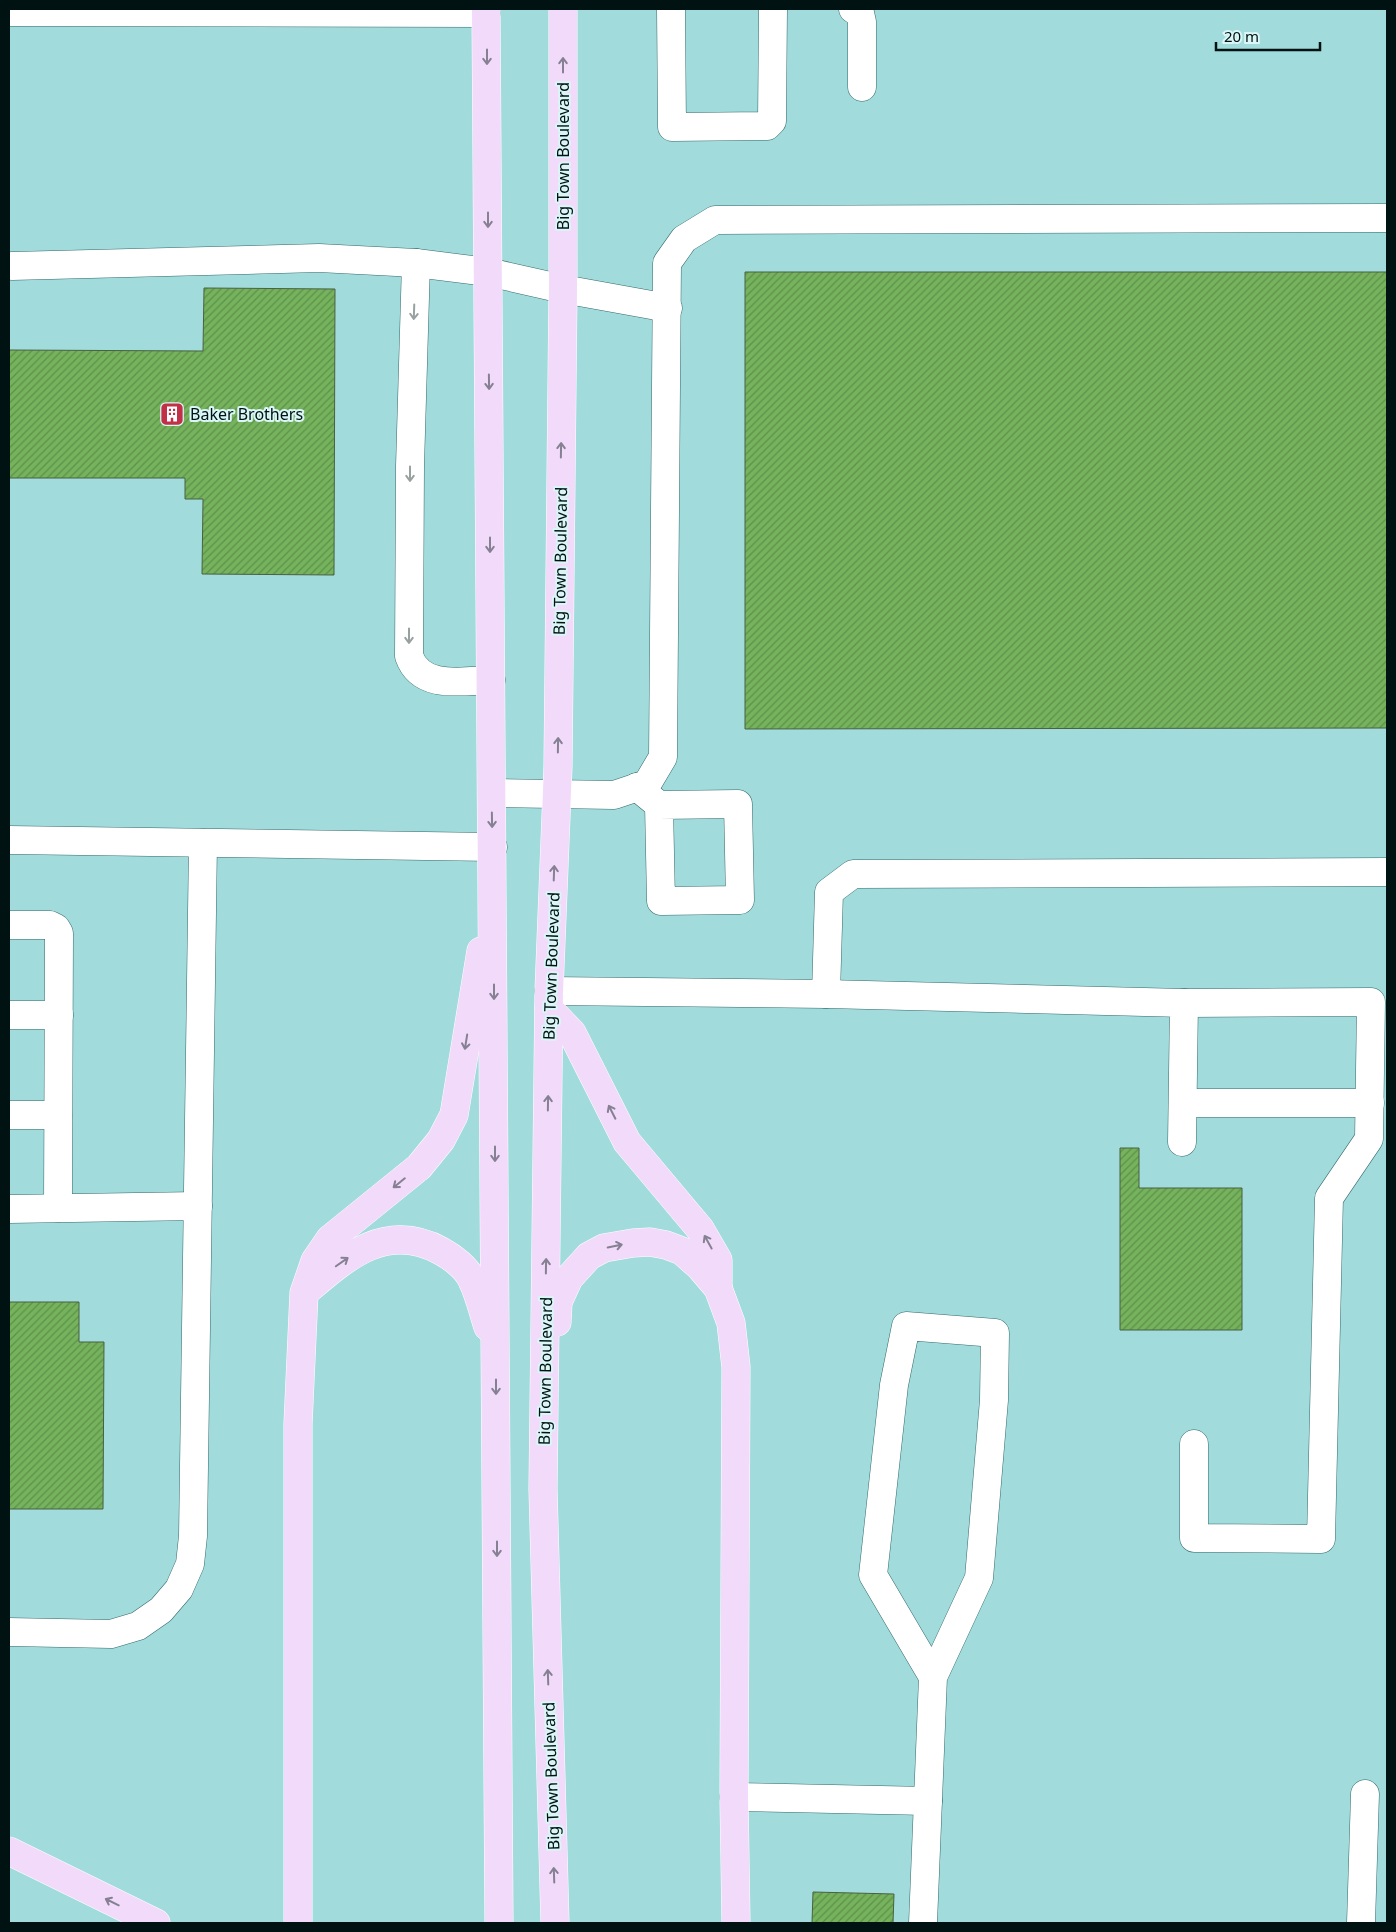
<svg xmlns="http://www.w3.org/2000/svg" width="1396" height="1932" viewBox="0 0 1396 1932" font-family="'Noto Sans',sans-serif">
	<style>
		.building { fill: url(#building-hatch); stroke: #496140 }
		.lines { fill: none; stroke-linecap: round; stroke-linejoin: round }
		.minor-casing { stroke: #336a6b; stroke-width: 29 }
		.major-casing { stroke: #fff; stroke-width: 29 }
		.minor { stroke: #fff; stroke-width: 28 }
		.major { stroke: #f2dafb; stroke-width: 28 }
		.oneway { stroke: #858092 }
		.oneway2 { stroke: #99a0a0 }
		.labels { text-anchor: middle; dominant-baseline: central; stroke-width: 4; stroke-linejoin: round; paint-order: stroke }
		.street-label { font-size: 16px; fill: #001212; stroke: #daf6f7 }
		.poi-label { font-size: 16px; fill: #001212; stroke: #daf6f7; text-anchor: start }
	</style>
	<defs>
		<pattern id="building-hatch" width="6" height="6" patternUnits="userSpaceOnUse" patternTransform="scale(1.25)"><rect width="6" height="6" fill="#76b35d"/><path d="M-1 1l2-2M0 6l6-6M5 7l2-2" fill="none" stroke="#5e904b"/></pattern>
	</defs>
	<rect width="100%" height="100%" fill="#a2dbdc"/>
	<!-- building -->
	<g class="building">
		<path d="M745,272H1387V728L745,729Z"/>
		<path d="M204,288L335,289L334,575L202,574L203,499H185V478H9V350L203,351Z"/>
		<path d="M1120,1148H1139V1188H1242V1330H1120Z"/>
		<path d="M9,1302H79V1342H104L103,1509H9Z"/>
		<path d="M813,1892L894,1894L893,1923H812Z"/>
	</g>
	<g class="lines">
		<!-- minor casing -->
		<g class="minor-casing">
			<g id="minor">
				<path d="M671,9L672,127L767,126L772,121L773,9"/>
				<path d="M853,9L860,13L862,22V87"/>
				<path d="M9,12L486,13"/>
				<path d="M416,263L410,466L409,656C421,690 462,681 491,680"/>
				<path d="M12,266L319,258L416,263L488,272L563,289L668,308"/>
				<path d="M637,787L659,805L661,901L740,900L738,804L659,805"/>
				<path d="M492,793L614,795L647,784L663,757L667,263L684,239L715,220L1387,218"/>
				<path d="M9,840L493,847"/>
				<path d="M9,925H50L56,928L59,933L58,1208"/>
				<path d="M549,991L826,994L1184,1003L1182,1142"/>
				<path d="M826,994L829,892L853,874L1387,872"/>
				<path d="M1184,1003L1371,1002L1369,1139L1329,1198L1321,1539L1194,1538V1444"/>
				<path d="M9,1015H59"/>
				<path d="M1183,1103H1370"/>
				<path d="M9,1115H58"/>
				<path d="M9,1209L198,1206"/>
				<path d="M9,1632L111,1634L138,1626L161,1610L179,1589L190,1564L193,1536L203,843"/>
				<path d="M734,1797L928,1801"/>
				<path d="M923,1923L933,1677L979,1578L994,1400L995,1333L906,1326L894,1385L873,1575L933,1677"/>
				<path d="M1361,1923L1365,1794"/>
			</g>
		</g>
		<!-- major casing -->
		<g class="major-casing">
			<g id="major">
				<path d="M486,9L499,1923"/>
				<path d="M549,1009L572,1033L627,1142L700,1229L718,1260V1288"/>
				<path d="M305,1292C346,1257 386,1221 441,1251C452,1257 467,1268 472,1280C479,1294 483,1312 488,1327"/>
				<path d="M557,1322L558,1302L569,1278L589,1256L604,1248L633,1243L650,1242L666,1245L682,1251L700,1267L718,1288L731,1323L736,1367L734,1797L736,1923"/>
				<path d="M9,1851L156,1923"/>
				<path d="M298,1923V1424L304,1293L315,1261L330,1239L419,1167L441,1140L454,1115L481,951"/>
				<path d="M555,1923L543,1489L549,991L558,766L563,289V9"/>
			</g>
		</g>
		<!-- minor -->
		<use href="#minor" class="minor"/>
		<!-- major -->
		<use href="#major" class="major"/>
	</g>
	<!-- one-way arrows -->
	<defs><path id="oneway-shaft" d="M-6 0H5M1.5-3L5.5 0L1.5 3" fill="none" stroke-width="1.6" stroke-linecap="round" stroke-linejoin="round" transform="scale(1.25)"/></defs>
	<g class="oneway">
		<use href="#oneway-shaft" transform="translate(487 57) rotate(90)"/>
		<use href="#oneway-shaft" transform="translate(563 65) rotate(-90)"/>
		<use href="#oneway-shaft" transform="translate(488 220) rotate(90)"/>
		<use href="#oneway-shaft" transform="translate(489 382) rotate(89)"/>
		<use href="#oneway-shaft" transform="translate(561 450) rotate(-89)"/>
		<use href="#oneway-shaft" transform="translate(490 545) rotate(90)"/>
		<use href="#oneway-shaft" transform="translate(558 745) rotate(-89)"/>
		<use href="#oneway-shaft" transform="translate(492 820) rotate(89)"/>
		<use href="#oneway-shaft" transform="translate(554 873) rotate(-88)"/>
		<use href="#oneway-shaft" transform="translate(494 992) rotate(90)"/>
		<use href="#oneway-shaft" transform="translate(466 1042) rotate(99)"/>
		<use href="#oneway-shaft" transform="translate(548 1103) rotate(-89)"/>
		<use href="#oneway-shaft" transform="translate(612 1112) rotate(-117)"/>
		<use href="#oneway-shaft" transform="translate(495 1154) rotate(90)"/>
		<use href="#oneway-shaft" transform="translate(399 1183) rotate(141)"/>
		<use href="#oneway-shaft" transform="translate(708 1242) rotate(-119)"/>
		<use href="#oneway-shaft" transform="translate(615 1246) rotate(-12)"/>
		<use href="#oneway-shaft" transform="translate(342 1262) rotate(-35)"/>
		<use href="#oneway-shaft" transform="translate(546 1266) rotate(-89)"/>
		<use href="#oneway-shaft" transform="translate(496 1387) rotate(90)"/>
		<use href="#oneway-shaft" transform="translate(497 1549) rotate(90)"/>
		<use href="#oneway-shaft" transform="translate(548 1677) rotate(-92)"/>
		<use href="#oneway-shaft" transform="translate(554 1875) rotate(-92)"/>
		<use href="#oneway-shaft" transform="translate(112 1902) rotate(-154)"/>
	</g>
	<g class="oneway2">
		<use href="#oneway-shaft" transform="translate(414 312) rotate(92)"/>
		<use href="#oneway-shaft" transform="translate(410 474) rotate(90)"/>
		<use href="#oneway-shaft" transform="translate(409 636) rotate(90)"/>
	</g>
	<!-- icons -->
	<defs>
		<g id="building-square" transform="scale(1.25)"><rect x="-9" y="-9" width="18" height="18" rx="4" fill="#c13047" stroke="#daf6f7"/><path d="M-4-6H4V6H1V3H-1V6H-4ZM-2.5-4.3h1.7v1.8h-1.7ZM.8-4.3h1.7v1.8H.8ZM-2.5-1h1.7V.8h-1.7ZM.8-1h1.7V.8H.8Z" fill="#fff"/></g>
	</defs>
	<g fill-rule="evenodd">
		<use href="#building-square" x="172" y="414"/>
	</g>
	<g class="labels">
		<!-- street labels -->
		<g class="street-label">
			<text transform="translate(563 156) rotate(-90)">Big Town Boulevard</text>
			<text transform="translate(560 561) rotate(-89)">Big Town Boulevard</text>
			<text transform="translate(551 966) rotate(-88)">Big Town Boulevard</text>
			<text transform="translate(545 1371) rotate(-89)">Big Town Boulevard</text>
			<text transform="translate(551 1776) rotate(-92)">Big Town Boulevard</text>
		</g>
		<!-- poi labels -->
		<g class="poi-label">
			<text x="190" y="414">Baker Brothers</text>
		</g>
	</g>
	<!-- border -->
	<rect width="1396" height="1932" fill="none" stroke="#001212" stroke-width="20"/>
	<!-- scale -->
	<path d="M1216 42v8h104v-8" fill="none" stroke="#001212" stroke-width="2.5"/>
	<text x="1224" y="42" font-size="15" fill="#001212" stroke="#daf6f7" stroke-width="4" paint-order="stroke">20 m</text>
</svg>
